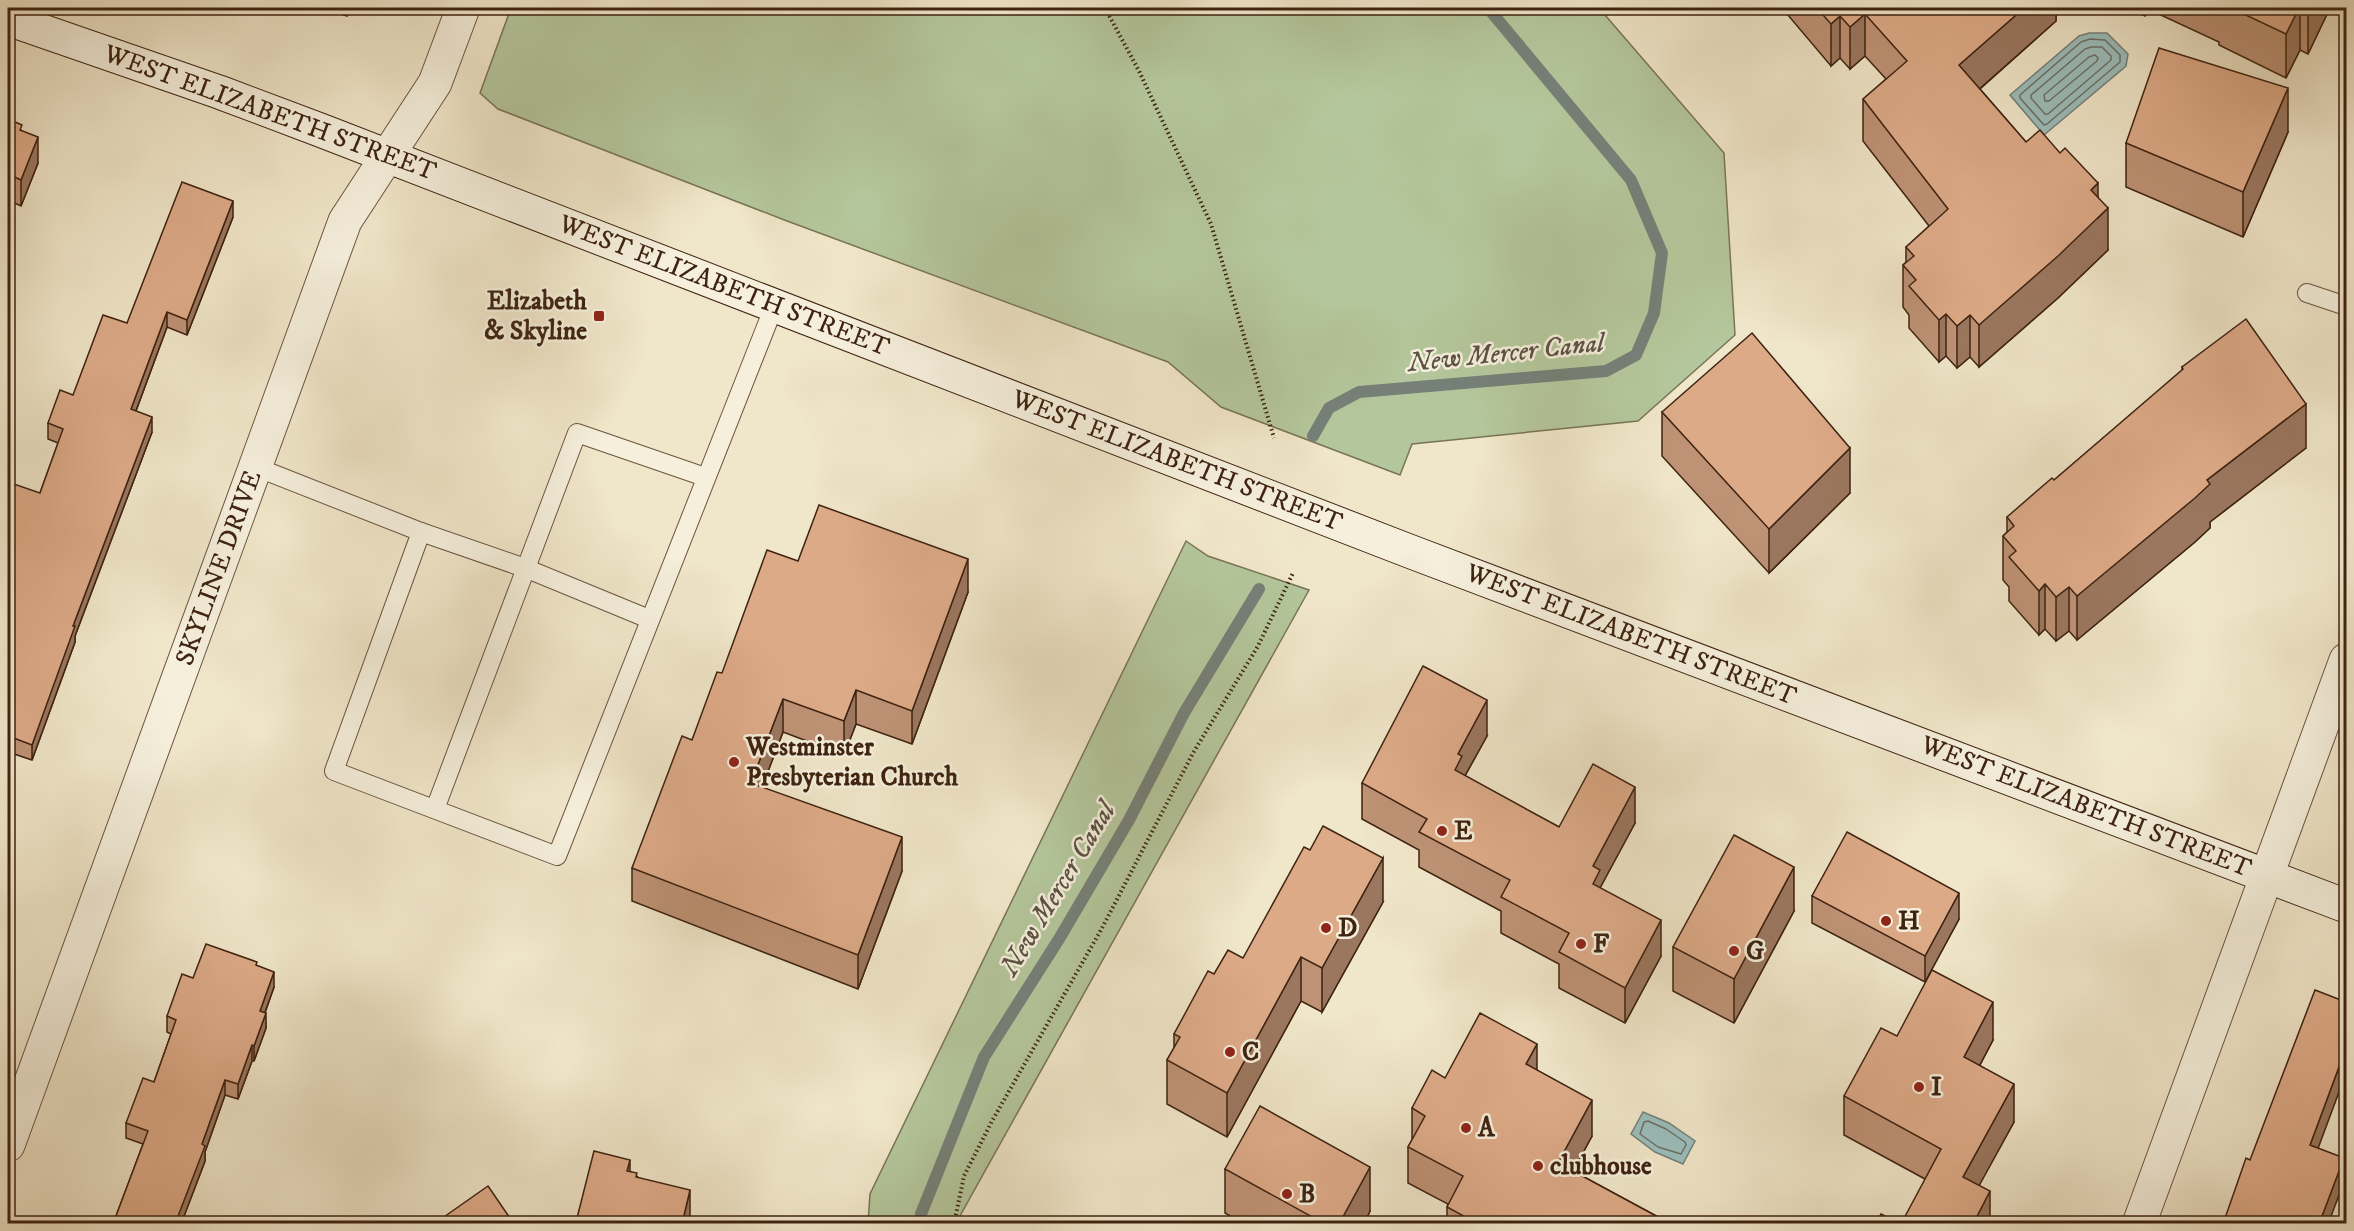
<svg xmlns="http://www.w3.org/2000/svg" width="2354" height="1231" viewBox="0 0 2354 1231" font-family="'IM FELL DW Pica',serif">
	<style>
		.green { fill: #b4c69b; stroke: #797456; stroke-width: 1.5 }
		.water { fill: #9bbebc; stroke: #768078; stroke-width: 1.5 }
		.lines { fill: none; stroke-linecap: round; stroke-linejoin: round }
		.shore { stroke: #6c7066; stroke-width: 1.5 }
		.stream { stroke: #768078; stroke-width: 12 }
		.service-casing { stroke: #6a543f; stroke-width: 20 }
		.minor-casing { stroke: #6a543f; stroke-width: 35 }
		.secondary-casing { stroke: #3e2311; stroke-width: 35 }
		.path { stroke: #3e2311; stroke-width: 4; stroke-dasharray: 1.5 3; stroke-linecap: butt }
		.service { stroke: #f5efdc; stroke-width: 18 }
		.minor { stroke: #f5efdc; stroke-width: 33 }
		.secondary { stroke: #f5efdc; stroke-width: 33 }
		.wall { fill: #be9275; stroke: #3e2311; stroke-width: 1.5 }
		.shaded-wall { fill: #9b775f; stroke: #3e2311; stroke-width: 1.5 }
		.building { fill: #da8; stroke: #3e2311; stroke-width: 1.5 }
		.poi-dot { fill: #8f2418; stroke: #f5efdc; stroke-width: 2 }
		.labels { text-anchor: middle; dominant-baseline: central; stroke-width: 5; stroke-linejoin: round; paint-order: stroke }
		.street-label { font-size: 26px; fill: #3e2311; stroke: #f5efdc }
		.poi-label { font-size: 26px; font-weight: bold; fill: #3e2311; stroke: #f5efdc; text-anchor: start }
		.water-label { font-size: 27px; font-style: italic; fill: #5a5244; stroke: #f5efdc }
	</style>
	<rect width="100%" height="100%" fill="#f0e6c9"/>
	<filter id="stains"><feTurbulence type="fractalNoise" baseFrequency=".00333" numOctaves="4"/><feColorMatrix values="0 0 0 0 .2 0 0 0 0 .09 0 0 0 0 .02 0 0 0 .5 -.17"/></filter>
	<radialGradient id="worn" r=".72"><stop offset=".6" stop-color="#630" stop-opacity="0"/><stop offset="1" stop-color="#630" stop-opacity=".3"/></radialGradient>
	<!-- green -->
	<g class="green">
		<path d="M511,8H1599L1724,153L1735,335L1638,421L1412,444L1400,475L1221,407L1168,362L787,221L498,109L480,93Z"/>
		<path d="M1186,541L1208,556L1309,590L956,1223H868L870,1194Z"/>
	</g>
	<!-- water -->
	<g class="water">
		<path d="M2089,33H2107L2128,54L2126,66L2044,135L2010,95L2079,36Z"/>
		<path d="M1643,1112L1669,1123L1695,1141L1683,1164L1655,1152L1631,1134Z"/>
	</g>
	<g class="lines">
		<!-- shore -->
		<g class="shore">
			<path d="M2090,39L2105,40L2120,55V62L2047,124L2044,125L2020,98V95L2081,42Z"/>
			<path d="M2091,47H2102L2111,56V60L2048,114H2045L2031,98V95L2085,49Z"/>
			<path d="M2095,55L2098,58L2097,61L2049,101H2045L2044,95L2089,57Z"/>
			<path d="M1648,1121L1666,1129L1685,1142L1686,1145L1681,1154L1658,1147L1640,1134L1644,1122Z"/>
		</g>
		<!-- stream -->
		<g class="stream">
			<path d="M1313,436L1329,408L1359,392L1606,371L1636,355L1654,313L1662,253L1631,180L1488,8"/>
			<path d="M920,1224L921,1214L984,1057L1059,939L1129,820L1184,713L1259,589"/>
		</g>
		<!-- service casing -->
		<g class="service-casing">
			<g id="service">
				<path d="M2307,293L2346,306"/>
				<path d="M256,467L421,532L334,771L557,856L775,304"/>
				<path d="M421,532L525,568L649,619"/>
				<path d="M435,809L577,433L705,477"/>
			</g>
		</g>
		<!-- minor casing -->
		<g class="minor-casing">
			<g id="minor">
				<path d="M8,1145L345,221L435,83L463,8"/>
				<path d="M2139,1224L2346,660"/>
			</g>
		</g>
		<!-- secondary casing -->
		<g class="secondary-casing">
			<path id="secondary" d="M8,19L219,92L320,130L1409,551L2346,906"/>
		</g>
		<!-- path -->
		<g class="path">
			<path d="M1105,8L1139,71L1211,224L1274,438"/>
			<path d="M954,1224L964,1176L992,1121L1101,930L1193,753L1258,646L1293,573"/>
		</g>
		<!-- service -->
		<use href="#service" class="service"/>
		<!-- minor -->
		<use href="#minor" class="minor"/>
		<!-- secondary -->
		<use href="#secondary" class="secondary"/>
	</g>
	<!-- wall -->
	<g class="wall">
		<path d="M323,8H351L347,16Z"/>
		<path d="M1782,8H2056V21L1980,89L2026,142L2098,197L2108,250L2058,298L1979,367L1970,357L1957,368L1946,356L1939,362L1909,328V315L1903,307V265L1906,262V247L1929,226L1863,141V99L1886,79L1865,56L1850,69L1840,58L1831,66Z"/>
		<path d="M2128,8H2327V14L2308,54L2300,50L2286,78L2219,45V42L2148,9L2145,16Z"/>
		<path d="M8,119L22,131L38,163L21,206L8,200Z"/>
		<path d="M2288,132L2243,237L2126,187V143Z"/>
		<path d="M233,217L187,335L167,327L136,411L152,432L75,636V642L32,760L11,753L8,762L40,493L58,443L48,439V423L73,395L127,323Z"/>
		<path d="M2182,367L2306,448L2210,522V528L2195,542L2077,640L2069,631L2056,641L2045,629L2039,635L2009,601V587L2003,580V536L2007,532V517L2054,480L2182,371Z"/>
		<path d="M1662,412L1850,493L1769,573L1662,456Z"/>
		<path d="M798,561L968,592L912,744L856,724L844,755L783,732L762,787L902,871L858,989L632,901V868L692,740L722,673Z"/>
		<path d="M1487,736L1465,776L1559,827L1635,823L1600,888L1661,956L1625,1023L1559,988V964L1501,933V911L1419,867V850L1362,819V783Z"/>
		<path d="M1812,896L1959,919L1925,982L1812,923Z"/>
		<path d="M1383,902L1322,1012L1301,1001L1227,1137L1167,1104V1060L1174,1048V1034L1214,974L1243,958Z"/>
		<path d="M1794,911L1734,1023L1673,991V947Z"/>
		<path d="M257,966L274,987L265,1013L266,1028L254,1061H252L238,1099L225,1095L205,1152V1161L181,1224H113L143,1144L126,1138V1123L154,1082L171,1034L167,1032V1016L193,978Z"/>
		<path d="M1897,1036L1993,1040L1980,1065L2014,1122L1979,1185L1990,1224L1925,1179L1844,1135V1096Z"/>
		<path d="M1537,1070L1592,1136L1573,1171L1671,1224H1447V1207L1448,1204L1408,1183V1147L1412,1140V1108L1445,1078Z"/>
		<path d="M1225,1169L1370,1211L1364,1224H1244L1225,1213Z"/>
		<path d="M630,1171L690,1217L688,1224H577V1218Z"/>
	</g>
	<!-- shaded-wall -->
	<g class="shaded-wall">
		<path d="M347,8H351L347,16Z"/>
		<path d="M2024,8H2056V21L1959,107V65Z"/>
		<path d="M2145,8H2148L2145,16Z"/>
		<path d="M2299,8H2300V50L2286,78V34Z"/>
		<path d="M2309,8H2327V14L2308,54V10Z"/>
		<path d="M1865,14V56L1850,69V27Z"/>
		<path d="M1840,16V58L1831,66V24Z"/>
		<path d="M2288,88V132L2243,237V192Z"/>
		<path d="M38,137V163L21,206V180Z"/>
		<path d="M2098,183V218L2108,208V250L2058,298L1979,367V325L2091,190Z"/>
		<path d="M233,201V217L187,335V320Z"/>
		<path d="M167,312V327L131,424V409Z"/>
		<path d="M1946,314V356L1939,362V320Z"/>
		<path d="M1970,315V357L1957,368V326Z"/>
		<path d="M2306,404V448L2210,522V528L2195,542L2077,640V596L2207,480Z"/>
		<path d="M152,417V432L75,636V642L32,760V745L73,626Z"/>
		<path d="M1850,448V493L1769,573V529Z"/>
		<path d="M968,559V592L912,744V711Z"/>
		<path d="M2045,584V629L2039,635V591Z"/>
		<path d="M2069,587V631L2056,641V597Z"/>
		<path d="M856,690V724L844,755V721Z"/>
		<path d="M783,699V732L751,816V783Z"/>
		<path d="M1487,700V736L1462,781L1455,770L1458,754Z"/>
		<path d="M11,737V753L8,762V746Z"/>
		<path d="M1635,787V823L1600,888L1593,919V866Z"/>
		<path d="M902,837V871L858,989V955Z"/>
		<path d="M1383,858V902L1322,1012V968Z"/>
		<path d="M1794,867V911L1734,1023V979Z"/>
		<path d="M1959,893V919L1925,982V956Z"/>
		<path d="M1661,920V956L1625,1023V988Z"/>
		<path d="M1301,957V1001L1227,1137V1093Z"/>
		<path d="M274,972V987L260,1026V1011Z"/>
		<path d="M1993,1002V1040L1964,1095V1057Z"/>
		<path d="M266,1013V1028L254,1061V1046Z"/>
		<path d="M1537,1044V1080L1526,1064Z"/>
		<path d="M252,1045V1061L238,1099V1084Z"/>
		<path d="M2346,1048V1073L2310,1170V1145Z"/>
		<path d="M225,1080V1095L205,1152V1161L181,1224H175L202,1144Z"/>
		<path d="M2014,1084V1122L1963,1215V1177Z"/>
		<path d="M1592,1100V1136L1558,1199V1163Z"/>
		<path d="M2344,1158V1182L2328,1224H2319Z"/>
		<path d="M630,1160V1186L627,1171Z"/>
		<path d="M1370,1167V1211L1364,1224H1339Z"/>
		<path d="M690,1190V1217L688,1224H682Z"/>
		<path d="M1990,1191V1224H1973Z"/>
	</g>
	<!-- building -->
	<g class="building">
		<path d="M1817,8H2024L1959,65L2026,142L2040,130L2060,153L2065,148L2098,183L2091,190L2108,208L2058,256L1979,325L1970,315L1957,326L1946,314L1939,320L1909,286L1916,280L1903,265L1914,256L1906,247L1948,209L1863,99L1907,61L1865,14L1850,27L1840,16L1831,24Z"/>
		<path d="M2231,8H2299L2286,34Z"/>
		<path d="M2159,48L2288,88L2243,192L2126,143Z"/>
		<path d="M8,119L22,125L20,130L38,137L21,180L8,174Z"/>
		<path d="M182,182L233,201L187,320L167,312L131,409L152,417L73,626H75L32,745L11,737L8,746V482L40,493L63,429L48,423L60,390L73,395L103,315L127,323Z"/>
		<path d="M2246,319L2306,404L2207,480L2210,484L2195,498L2077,596L2069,587L2056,597L2045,584L2039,591L2009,557L2016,551L2003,536L2014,526L2007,517L2052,478L2054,480L2183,369L2182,367Z"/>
		<path d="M1752,333L1850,448L1769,529L1662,412Z"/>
		<path d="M819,505L968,559L912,711L856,690L844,721L783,699L751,783L902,837L858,955L632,868L682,736L692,740L717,672L722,673L767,550L798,561Z"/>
		<path d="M1423,666L1487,700L1458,754L1462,756L1455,770L1559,827L1593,764L1635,787L1593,866L1600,870L1593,884L1661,920L1625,988L1559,952L1569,933L1501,897L1510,880L1419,832L1427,819L1362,783Z"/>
		<path d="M1323,826L1383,858L1322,968L1301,957L1227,1093L1167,1060L1180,1037L1174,1034L1208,971L1214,974L1228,950L1243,958L1304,847L1310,850Z"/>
		<path d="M1847,832L1959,893L1925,956L1812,896Z"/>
		<path d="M1734,835L1794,867L1734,979L1673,947Z"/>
		<path d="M206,944L257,962L256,965L274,972L260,1011L266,1013L254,1046L252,1045L238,1084L225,1080L202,1144L205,1146L175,1224H172L166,1221V1224H113L148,1131L126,1123L143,1078L154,1082L176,1020L167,1016L182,974L193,978Z"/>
		<path d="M1932,970L1993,1002L1964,1057L2014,1084L1963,1177L1990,1191L1973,1224H1901L1941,1149L1844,1096L1881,1028L1897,1036Z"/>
		<path d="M2315,990L2346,1002V1048L2310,1145L2344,1158L2319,1224H2223L2246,1158L2250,1160Z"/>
		<path d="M1480,1013L1537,1044L1526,1064L1592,1100L1558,1163L1671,1224H1478L1447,1207L1463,1176L1408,1147L1425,1116L1412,1108L1432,1070L1445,1078Z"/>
		<path d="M1260,1106L1370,1167L1339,1224H1325L1225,1169Z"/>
		<path d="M594,1151L630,1160L627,1171L637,1173L636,1177L690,1190L682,1224H599L577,1218Z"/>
		<path d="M488,1186L514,1224H434Z"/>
		<path d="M1881,1214L1900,1224H1876Z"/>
	</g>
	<!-- markers -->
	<g class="poi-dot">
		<rect x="593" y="310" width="12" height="12" rx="3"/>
		<circle cx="734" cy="762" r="6"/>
		<circle cx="1442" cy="831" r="6"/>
		<circle cx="1886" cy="921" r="6"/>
		<circle cx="1326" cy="928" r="6"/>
		<circle cx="1581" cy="944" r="6"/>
		<circle cx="1734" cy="951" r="6"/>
		<circle cx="1230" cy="1052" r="6"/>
		<circle cx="1919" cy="1087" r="6"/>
		<circle cx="1466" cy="1128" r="6"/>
		<circle cx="1538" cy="1166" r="6"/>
		<circle cx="1287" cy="1194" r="6"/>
	</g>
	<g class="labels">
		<!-- street labels -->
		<g class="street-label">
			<text transform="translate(270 113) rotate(20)">WEST ELIZABETH STREET</text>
			<text transform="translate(724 286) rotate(21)">WEST ELIZABETH STREET</text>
			<text transform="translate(1177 461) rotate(21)">WEST ELIZABETH STREET</text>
			<text transform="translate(219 568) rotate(-70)">SKYLINE DRIVE</text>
			<text transform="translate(1631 635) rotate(21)">WEST ELIZABETH STREET</text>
			<text transform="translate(2086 807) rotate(21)">WEST ELIZABETH STREET</text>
		</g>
		<!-- poi labels -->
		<g class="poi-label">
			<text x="587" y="301" text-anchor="end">Elizabeth<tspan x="587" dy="30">&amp; Skyline</tspan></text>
			<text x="746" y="747">Westminster<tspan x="746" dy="30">Presbyterian Church</tspan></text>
			<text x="1454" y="831">E</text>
			<text x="1898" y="921">H</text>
			<text x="1338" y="928">D</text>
			<text x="1593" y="944">F</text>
			<text x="1746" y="951">G</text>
			<text x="1242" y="1052">C</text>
			<text x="1931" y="1087">I</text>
			<text x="1478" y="1128">A</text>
			<text x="1550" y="1166">clubhouse</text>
			<text x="1299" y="1194">B</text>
		</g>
		<!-- water labels -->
		<g class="water-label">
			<text transform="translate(1506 353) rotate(-6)">New Mercer Canal</text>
			<text transform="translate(1058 889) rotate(-59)">New Mercer Canal</text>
		</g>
	</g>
	<!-- margin -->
	<rect width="2354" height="1231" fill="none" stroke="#f0e6c9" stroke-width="30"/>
	<rect x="9" y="9" width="2336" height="1213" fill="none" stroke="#3e2311" stroke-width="3"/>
	<rect x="15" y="15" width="2324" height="1201" fill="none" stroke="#3e2311" stroke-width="1.5"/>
	<rect width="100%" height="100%" filter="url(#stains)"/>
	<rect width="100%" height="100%" fill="url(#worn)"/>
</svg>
